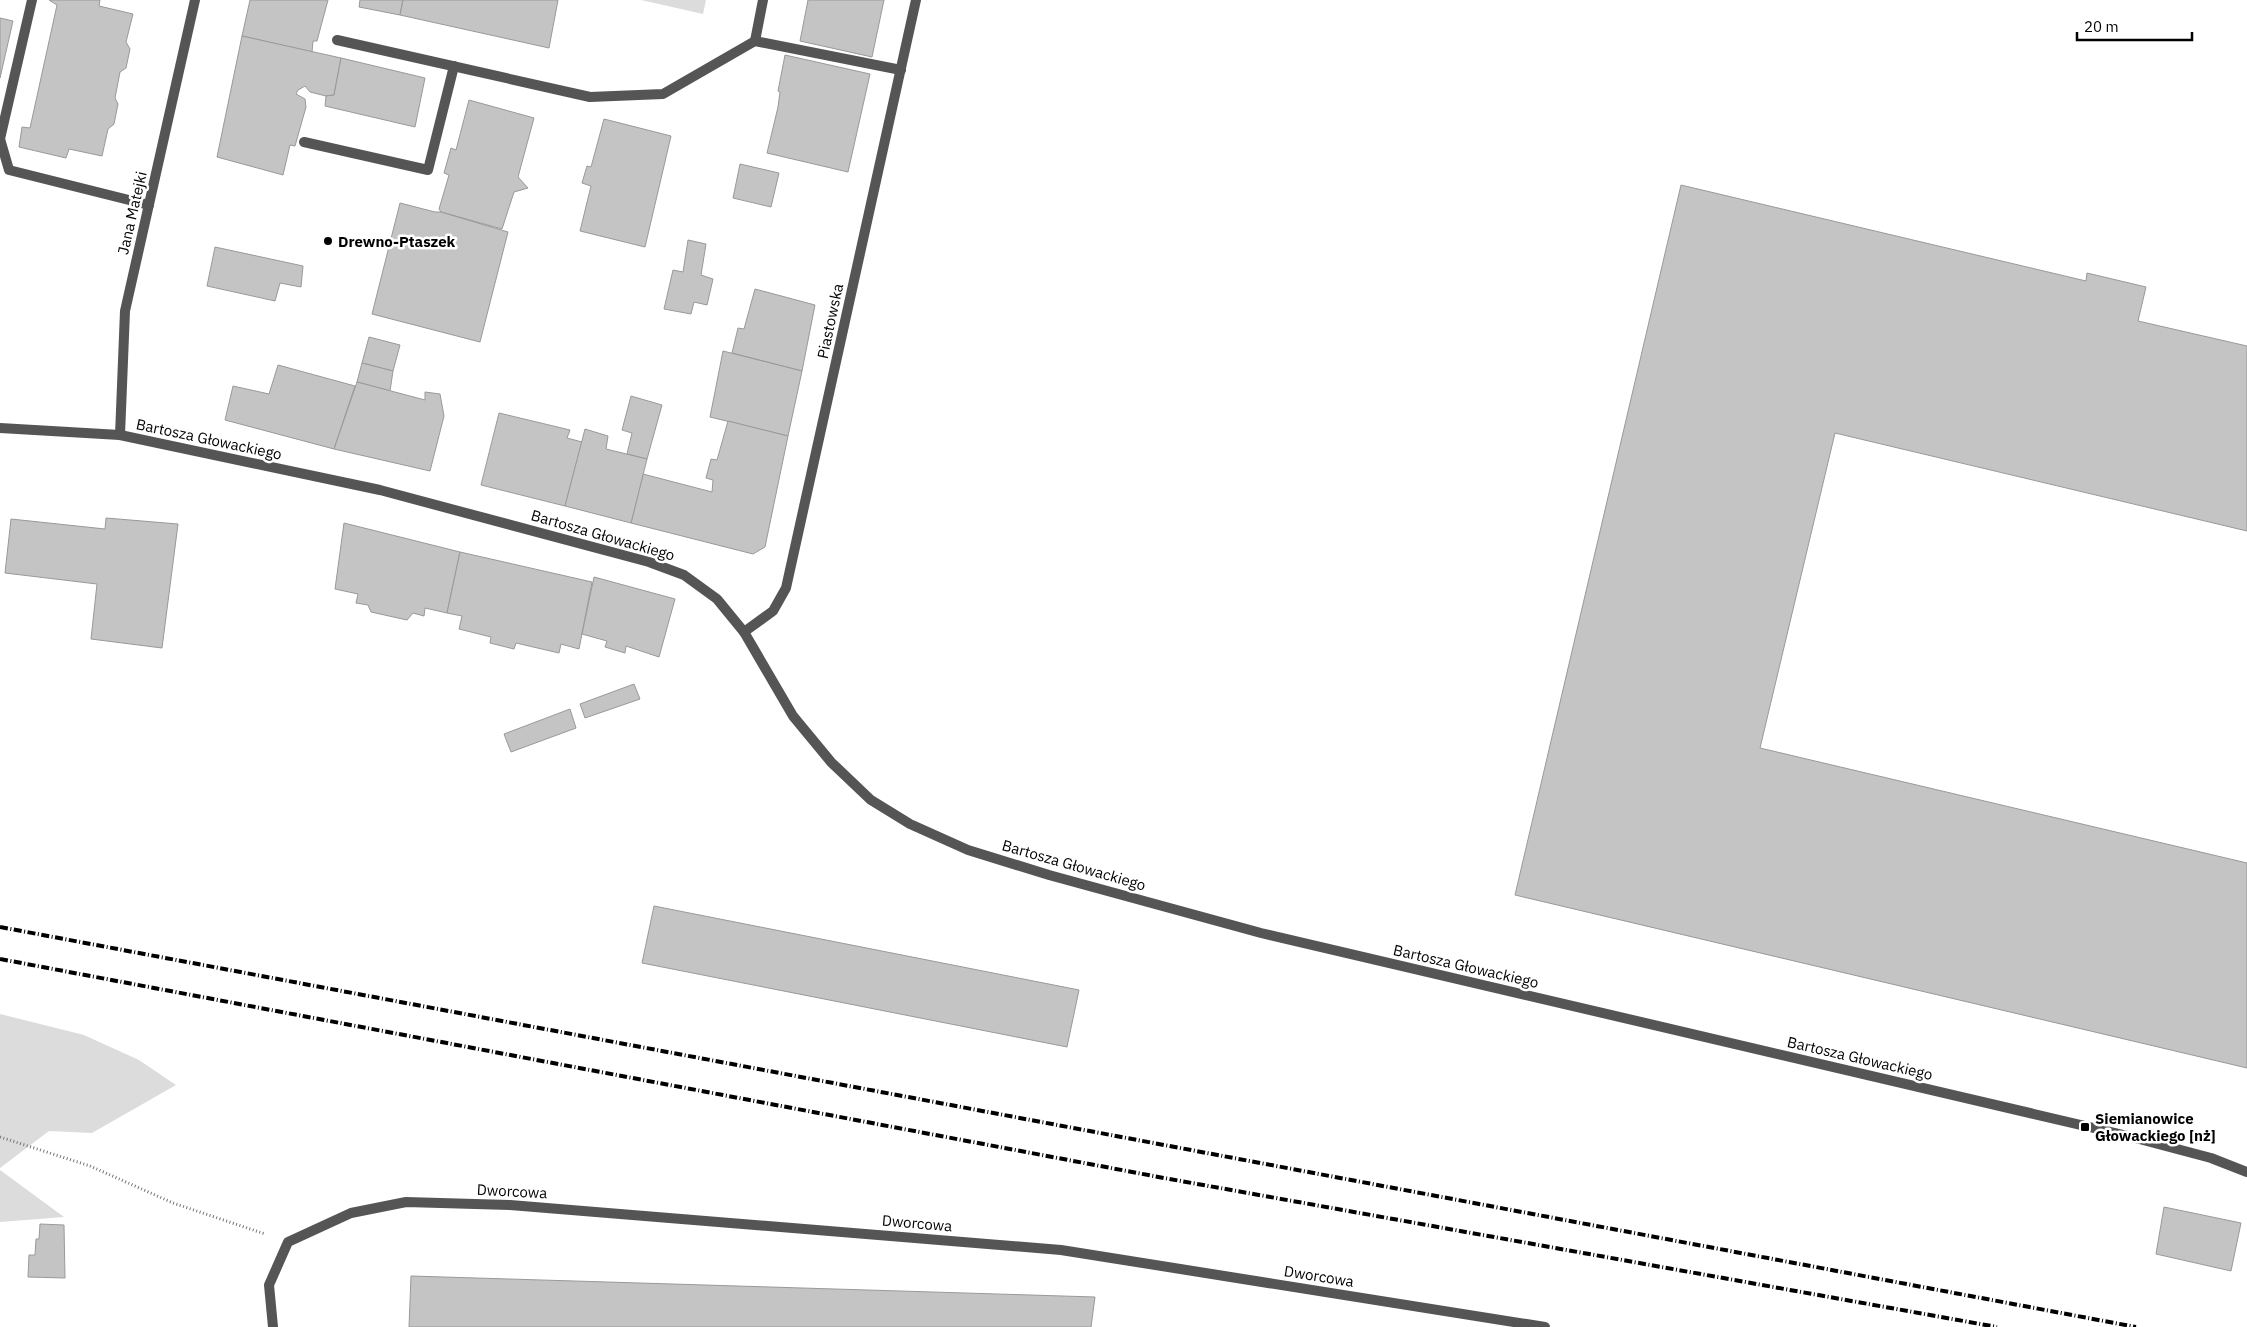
<svg xmlns="http://www.w3.org/2000/svg" width="2247" height="1327" viewBox="0 0 2247 1327" font-family="'IBM Plex Sans',sans-serif">
	<style>
		.green { fill: #dcdcdc }
		.building { fill: #c4c4c4; stroke: #999 }
		.lines { fill: none; stroke-linecap: round; stroke-linejoin: round }
		.path { stroke: #777; stroke-width: 3; stroke-dasharray: 1 2.5; stroke-linecap: butt }
		.lane { stroke: #555; stroke-width: 10 }
		.street { stroke: #555; stroke-width: 10 }
		.rail { stroke: #000; stroke-width: 4; stroke-dasharray: 8 2.5 1 2.5; stroke-linecap: butt }
		.poi-dot { fill: #000; stroke: #fff; stroke-width: 2 }
		.labels { text-anchor: middle; dominant-baseline: central; stroke-width: 5; stroke-linejoin: round; paint-order: stroke }
		.street-label { font-size: 15px; fill: #000; stroke: #fff }
		.poi-label { font-size: 15px; font-weight: bold; fill: #000; stroke: #fff; text-anchor: start }
	</style>
	<rect width="100%" height="100%" fill="#fff"/>
	<!-- green -->
	<g class="green">
		<path d="M641,0H706L703,14Z"/>
		<path d="M0,1014L84,1035L139,1060L176,1085L92,1133L49,1131L0,1168Z"/>
		<path d="M0,1170L64,1217L0,1222Z"/>
	</g>
	<!-- building -->
	<g class="building">
		<path d="M49,0H100L99,6L133,14L126,42L130,49L126,68L120,72L115,98L118,104L114,124L108,129L102,156L69,149L66,158L19,147L22,127L30,128L57,5Z"/>
		<path d="M250,0H328L317,41H313L312,52L242,36Z"/>
		<path d="M360,0H403L400,15L359,7Z"/>
		<path d="M403,0H558L549,48L400,15Z"/>
		<path d="M808,0H884L872,57L800,41Z"/>
		<path d="M0,18L13,21L0,78Z"/>
		<path d="M242,36L341,58L334,95L326,96L310,92L305,86L298,90L296,94L305,99L306,107L295,146L290,145L283,175L217,157Z"/>
		<path d="M785,55L870,74L848,172L767,153L778,107L780,92L778,91Z"/>
		<path d="M341,58L425,78L415,127L325,106L326,96L334,95Z"/>
		<path d="M469,100L534,118L518,177L528,188L514,192L502,229L441,212L439,209L449,175L444,173L451,148L456,150Z"/>
		<path d="M604,119L671,136L645,247L580,231L591,186L582,183L587,166L591,167Z"/>
		<path d="M740,164L779,173L771,207L733,198Z"/>
		<path d="M1681,185L2086,281L2087,273L2146,287L2138,321L2247,346V531L1835,433L1760,748L2247,863V1068L1515,895Z"/>
		<path d="M400,203L435,212H441L508,232L480,342L372,314Z"/>
		<path d="M688,240L706,244L701,275L713,279L707,305L694,302L691,314L664,309L673,270L683,272Z"/>
		<path d="M215,247L303,266L301,287L280,283L275,301L207,286Z"/>
		<path d="M755,289L815,305L802,371L732,353L738,328L744,329Z"/>
		<path d="M369,337L400,345L393,371L362,363Z"/>
		<path d="M723,351L802,371L788,436L710,417Z"/>
		<path d="M362,363L393,371L390,391L357,382Z"/>
		<path d="M278,365L355,386L334,449L225,420L233,386L269,394Z"/>
		<path d="M357,382L425,400V392L440,394L444,416L430,471L334,449Z"/>
		<path d="M631,396L662,405L647,459L627,454L632,433L622,430Z"/>
		<path d="M499,413L570,430L567,438L582,442L565,506L481,485Z"/>
		<path d="M728,421L788,436L765,547L753,554L631,523L643,474L712,492L713,480L706,478L711,459L717,460Z"/>
		<path d="M585,429L608,436L606,449L647,459L631,523L565,506Z"/>
		<path d="M106,518L178,524L162,648L91,639L97,584L5,573L11,519L105,529Z"/>
		<path d="M344,523L460,552L447,613L425,608L424,616L413,613L407,620L371,612L368,605L356,603L358,594L335,589Z"/>
		<path d="M460,552L592,582L579,649L561,644L559,653L516,643L514,649L490,643L491,637L459,629L462,616L447,613Z"/>
		<path d="M594,577L675,599L659,657L626,646L625,653L605,647L607,641L582,634Z"/>
		<path d="M634,684L640,699L585,718L580,704Z"/>
		<path d="M570,709L576,728L511,752L504,734Z"/>
		<path d="M654,906L1079,990L1067,1047L642,963Z"/>
		<path d="M2164,1207L2241,1223L2231,1271L2156,1254Z"/>
		<path d="M40,1224L64,1225L65,1278L28,1277L29,1255H35L36,1239H39Z"/>
		<path d="M411,1276L1095,1297L1091,1327H409Z"/>
	</g>
	<g class="lines">
		<!-- path -->
		<path class="path" d="M0,1137L90,1166L173,1203L265,1234"/>
		<!-- lane -->
		<g class="lane">
			<path d="M337,40L590,97L663,94L755,41L901,70"/>
			<path d="M755,41L763,0"/>
			<path d="M0,139L9,170L149,205"/>
			<path d="M0,139L32,0"/>
			<path d="M304,142L428,170L454,66"/>
		</g>
		<!-- street -->
		<g class="street">
			<path d="M0,428L120,435L380,490L649,562L684,575L717,599L744,632L793,716L831,762L871,800L910,824L968,850L1049,875L1261,933L2128,1136L2211,1158L2247,1172"/>
			<path d="M120,435L125,311L195,0"/>
			<path d="M744,632L773,611L786,588L916,0"/>
			<path d="M273,1327L269,1285L288,1242L351,1213L406,1202L510,1205L1061,1250L1545,1327"/>
		</g>
		<!-- rail -->
		<g class="rail">
			<path d="M0,927L2136,1327"/>
			<path d="M0,959L1164,1178L1997,1327"/>
		</g>
	</g>
	<!-- markers -->
	<g class="poi-dot">
		<circle cx="328" cy="241" r="5"/>
		<rect x="2080" y="1122" width="10" height="10" rx="2.5"/>
	</g>
	<g class="labels">
		<!-- street labels -->
		<g class="street-label">
			<text transform="translate(132 213) rotate(-77)">Jana Matejki</text>
			<text transform="translate(830 321) rotate(-78)">Piastowska</text>
			<text transform="translate(209 439) rotate(12)">Bartosza Głowackiego</text>
			<text transform="translate(603 535) rotate(16)">Bartosza Głowackiego</text>
			<text transform="translate(1074 865) rotate(16)">Bartosza Głowackiego</text>
			<text transform="translate(1466 966) rotate(13)">Bartosza Głowackiego</text>
			<text transform="translate(1860 1058) rotate(13)">Bartosza Głowackiego</text>
			<text transform="translate(512 1191) rotate(3)">Dworcowa</text>
			<text transform="translate(917 1223) rotate(5)">Dworcowa</text>
			<text transform="translate(1319 1276) rotate(9)">Dworcowa</text>
		</g>
		<!-- poi labels -->
		<g class="poi-label">
			<text x="338" y="241">Drewno-Ptaszek</text>
			<text x="2095" y="1118">Siemianowice<tspan x="2095" dy="17">Głowackiego [nż]</tspan></text>
		</g>
	</g>
	<!-- scale -->
	<path d="M2077 32v8h115v-8" fill="none" stroke="#000000" stroke-width="2.5"/>
	<text x="2084" y="32" font-size="15" fill="#000000" stroke="#ffffff" stroke-width="4" paint-order="stroke">20 m</text>
</svg>
